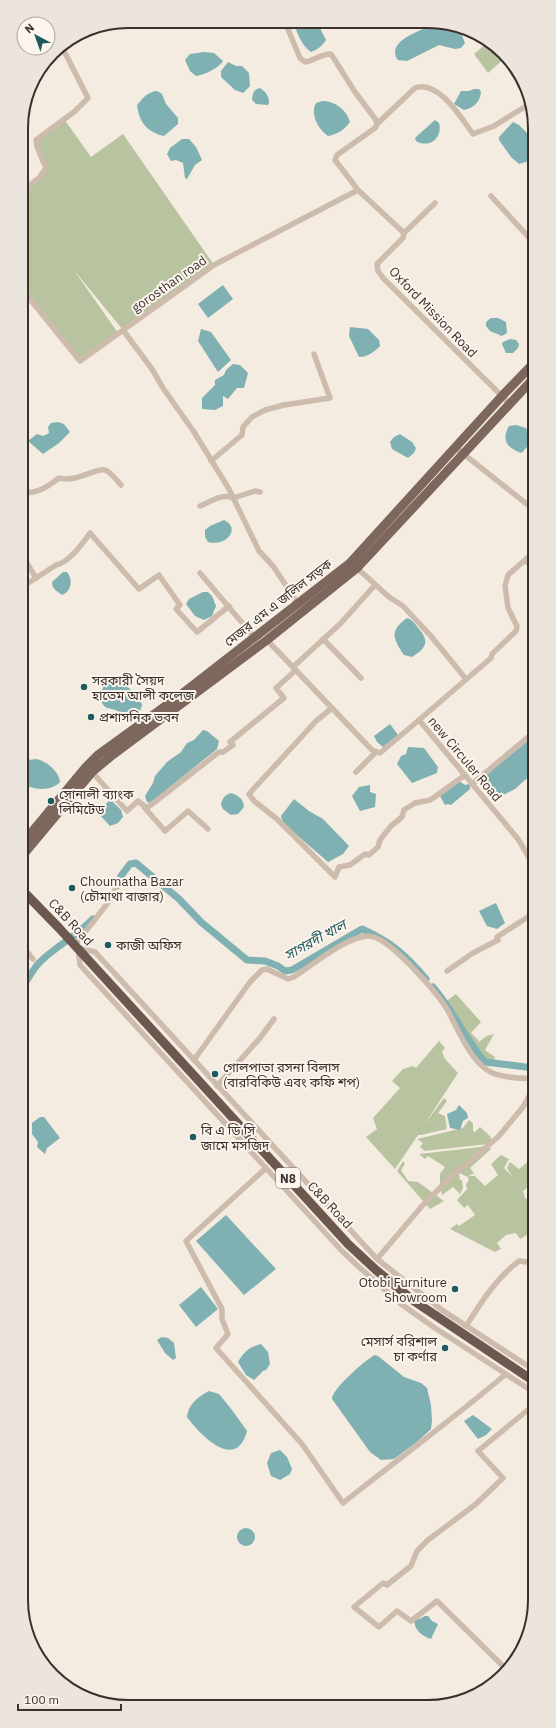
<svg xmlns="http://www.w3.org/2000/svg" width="556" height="1728" viewBox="0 0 556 1728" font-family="'IBM Plex Sans','Noto Sans Bengali',sans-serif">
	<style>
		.green { fill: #b8c4a0 }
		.water { fill: #7fb0b2 }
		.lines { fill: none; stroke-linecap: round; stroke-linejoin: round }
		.canal { stroke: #7fb0b2; stroke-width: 7 }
		.minor { stroke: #cdbbac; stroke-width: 5.5 }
		.primary { stroke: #7d675c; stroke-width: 9 }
		.trunk { stroke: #6c584f; stroke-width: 9 }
		.poi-dot { fill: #1f5a5e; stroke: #fbf5ee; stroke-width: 1.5 }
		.labels { text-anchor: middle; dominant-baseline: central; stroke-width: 4; stroke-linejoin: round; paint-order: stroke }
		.shield { fill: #fbf5ee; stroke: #756b66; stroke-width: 1 }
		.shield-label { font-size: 12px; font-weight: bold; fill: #3b302b }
		.street-label { font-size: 13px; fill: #3b302b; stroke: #fbf5ee }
		.poi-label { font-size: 13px; fill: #3b302b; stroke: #fbf5ee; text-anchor: start }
		.water-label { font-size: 14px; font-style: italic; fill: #1f5a5e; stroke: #fbf5ee }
		.rim { fill: none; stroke: #3b302b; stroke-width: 2 }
	</style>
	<rect width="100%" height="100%" fill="#f4ebe1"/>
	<!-- green -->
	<g class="green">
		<path d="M487,43L504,53L506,57L488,73L474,54Z"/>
		<path d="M64,119L91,157L123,134L214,265L123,330L73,269L118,333L80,361L21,288V191L46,169L36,140Z"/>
		<path d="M456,994L481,1022L471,1033L479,1041L476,1044L487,1036L494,1034L485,1050L495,1057L494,1060L482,1058L472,1047L445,1002Z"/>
		<path d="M439,1041L445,1048L442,1052L445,1059L458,1073L424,1125L444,1098L447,1101L438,1113L445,1116L447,1129L421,1135H418L395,1169L366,1137L377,1129L373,1118L400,1088L392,1081L403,1069L413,1066L416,1068Z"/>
		<path d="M469,1120L473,1123V1131L475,1132L480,1127L490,1136L492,1141L488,1144L425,1151L420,1147L423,1143L417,1139L463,1128Z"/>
		<path d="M489,1146L491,1149L470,1168L474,1173L469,1176H475L485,1186L498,1175L491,1164L501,1155L509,1159L504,1168L512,1176L507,1168L510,1162L519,1169L530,1160L532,1163L530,1167L534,1176V1182L523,1191L525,1198L531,1202L528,1213L532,1232L520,1239L516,1233L506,1235L497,1243L501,1249L495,1252L450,1229L457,1224L459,1226L475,1215L468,1205L464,1208L457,1200L467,1189L466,1184L469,1180L468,1177L459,1173L460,1180H462L463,1188L460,1194L453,1187L442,1195L440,1186V1174L445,1167L428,1156L425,1159L419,1154Z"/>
		<path d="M403,1161L405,1164L401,1170L408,1181L418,1182L444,1201L430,1209L397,1171Z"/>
	</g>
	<!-- water -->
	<g class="water">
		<path d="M294,22H317L326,40C323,45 317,50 311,52C302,46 296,32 294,22Z"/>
		<path d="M439,23C454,23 460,28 465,43L461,48L455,49L439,45L407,61L398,60C384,40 427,28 439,23Z"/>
		<path d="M204,52L214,53L223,61C219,68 204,75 196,76L190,71L185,60L190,54Z"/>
		<path d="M228,62L236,66H242L249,73L250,86L243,93L235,90L221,77V71Z"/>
		<path d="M260,88C266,92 269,96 269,103L268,105L256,104L252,100C253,93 253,90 260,88Z"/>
		<path d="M474,89H479L481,92C480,102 474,108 464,110L454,104L461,91H469Z"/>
		<path d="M157,91L162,94L166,104L178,118V124L164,136C147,132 139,122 137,105C143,98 147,92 157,91Z"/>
		<path d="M322,101C335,101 346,109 350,122C344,130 338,134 328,136C318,129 310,114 316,103Z"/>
		<path d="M435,120L439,123C443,137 430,149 416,141L415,138L417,136Z"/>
		<path d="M513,122L519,125L533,139V158L526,162L519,164L511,157L499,140V137Z"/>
		<path d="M182,139H189L196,147L202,160L195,165L187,179L185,178L183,163L176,160L171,161L167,154L170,148Z"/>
		<path d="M223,285L233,299L208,318L198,304Z"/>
		<path d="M491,318H498L506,322L507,333L502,336L490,331L486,326V322Z"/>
		<path d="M350,327L368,329L379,340L380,346C374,352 368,357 359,357L349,336Z"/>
		<path d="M201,329L211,332L231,360L218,372L198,341Z"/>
		<path d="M510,339L516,340L519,344L518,348L513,353H506L502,344L503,342Z"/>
		<path d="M233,364L240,365L248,373L244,388H237L228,399L223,396V406L215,410L202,409V398L215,385V380L224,375L226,370Z"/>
		<path d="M58,422L64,424L70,432L59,443L43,454L28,441L37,434L43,436L49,433L48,427L51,423Z"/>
		<path d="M516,425L526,428C531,439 531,445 521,453C507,448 501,440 509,426Z"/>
		<path d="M400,434L412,442L416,448L414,453L408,458L392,449L390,442L394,437Z"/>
		<path d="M224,520C242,529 225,547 208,542L205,537V530L210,526Z"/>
		<path d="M63,572H67C73,580 72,591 62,595C57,591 52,589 52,582Z"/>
		<path d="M203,592H208L212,596L216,606L212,616L204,620L195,616L186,604L189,599Z"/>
		<path d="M407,618C413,620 415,624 419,629C430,642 426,648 412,657L404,655C393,638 389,631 407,618Z"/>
		<path d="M122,673L128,677L127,686L140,699L142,705L139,714L132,721C123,721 122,715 117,711C115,709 110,709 107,708C97,702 101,690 106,682L117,680Z"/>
		<path d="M390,724L398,735L383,747L377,742L374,736Z"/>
		<path d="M203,730L207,731L219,741L217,749L150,803L147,802L145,796L153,783L155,776L167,762L181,752L187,743L194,740Z"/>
		<path d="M534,736V772L515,789L503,795L485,786L482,780L492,770Z"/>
		<path d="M408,747L424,748L438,767L437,773L412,783L397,764L401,756L406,754Z"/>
		<path d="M22,756L27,760C31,760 34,759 37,759C48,762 59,772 60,782C51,792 32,790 22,783Z"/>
		<path d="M459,781L465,785L469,784L470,786V789L451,805L448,804L445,805L440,796Z"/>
		<path d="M370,785V792L376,794L375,807L360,811L352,796L359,787Z"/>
		<path d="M231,793C239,796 243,798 244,807L238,814L231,815L223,809L221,805C222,798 225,795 231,793Z"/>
		<path d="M294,799L309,811L323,819L349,846L343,854L328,862L283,823L281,816Z"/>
		<path d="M109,801H112L121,810L123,817L118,823L110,826L97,812Z"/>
		<path d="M496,903L505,923L497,929L487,926L479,911Z"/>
		<path d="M459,1105L467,1113L468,1118L463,1121L460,1130L450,1128L447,1114L456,1110Z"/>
		<path d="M40,1117H44L60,1138L47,1148L45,1154L37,1147L38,1142L32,1134V1123Z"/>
		<path d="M226,1215L276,1269L244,1295L196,1241Z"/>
		<path d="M201,1287L218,1309L196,1327L179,1305Z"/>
		<path d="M162,1337L168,1338L174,1343L176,1358L173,1360L165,1353L157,1340Z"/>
		<path d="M261,1344L268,1352L270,1364L266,1370L263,1371L254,1380L246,1375L238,1362C243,1352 251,1346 261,1344Z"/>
		<path d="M375,1355L378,1356L404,1377L421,1383L427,1388L431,1405L432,1420L431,1429L418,1441L394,1459L381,1460L370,1452L332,1399C331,1390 366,1359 375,1355Z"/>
		<path d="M209,1391L219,1394L232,1410L247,1431C236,1472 201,1436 187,1417C188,1404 198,1397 209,1391Z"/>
		<path d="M473,1415L492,1429L486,1435L478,1439L464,1421Z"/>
		<path d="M280,1450L287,1457L292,1469L290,1474L280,1480L271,1476L267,1463L271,1453Z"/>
		<circle cx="246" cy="1537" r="9"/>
		<path d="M425,1616H428L432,1621L438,1624L431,1639C421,1636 414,1629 414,1619H419Z"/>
	</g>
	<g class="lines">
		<!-- canal -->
		<g class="canal">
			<path d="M117,886L121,876L130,864L136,863L179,899L201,922L247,960L265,961L278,966L285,971L292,970L362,929C391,942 406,955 426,979"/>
			<path d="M22,987C28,980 32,971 38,964C54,947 77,936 93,919"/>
			<path d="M433,987C453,1010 465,1039 485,1062L534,1068"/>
		</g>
		<!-- minor -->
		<g class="minor">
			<path d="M285,22L300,58L305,62C314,61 323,53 331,54L355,92L376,120L377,124L375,128L337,155L335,160L358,190L404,233L403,238L377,264L378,271L383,278L510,404"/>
			<path d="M377,124L415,88C438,79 462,119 473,134L494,126L531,103"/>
			<path d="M21,192L39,178L46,168L37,147L36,140L74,112L88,98L61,45"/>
			<path d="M491,196L533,242"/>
			<path d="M404,233L435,203"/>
			<path d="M21,288L80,361L214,265L358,190"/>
			<path d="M123,330L152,369L163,388L194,432L229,489L259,551L273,566L299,605"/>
			<path d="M456,448L533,509"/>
			<path d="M211,461L242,435L243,427L252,417L265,410L284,405L330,398L314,354"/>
			<path d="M22,493C38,493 46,488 59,478C76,483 97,467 105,470C111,472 117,481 121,485"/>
			<path d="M200,506C210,502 222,493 233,498L255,491L260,492"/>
			<path d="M534,552L525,560L534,569"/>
			<path d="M22,555L36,578"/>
			<path d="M357,568L389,597L403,606L430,635L466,679"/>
			<path d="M200,573L255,638"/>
			<path d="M22,587L56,565C69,563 83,543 90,533L139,589L159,575L180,605L176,609L197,632L229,606"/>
			<path d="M323,639L361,678"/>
			<path d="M267,640L372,750L380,753L419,720L518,839L534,866"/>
			<path d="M293,667L340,624L375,585"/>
			<path d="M332,708L316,721L249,794L254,801L277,819L335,877L339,867L350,865L365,854L369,855L378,847L380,840L391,826L402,817L404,810L415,803L430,800L436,796L465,775"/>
			<path d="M419,720L491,658L492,654L516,631L517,626L508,608L505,586L508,575L525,560"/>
			<path d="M92,772L127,811L138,801L147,808L219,752H223L233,745L230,742L284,698L276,688L296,670"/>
			<path d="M356,772L376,752"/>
			<path d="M472,784L534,732"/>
			<path d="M144,807L165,831L188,811L208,829"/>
			<path d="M75,945L107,904L120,881"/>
			<path d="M22,947L33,959"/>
			<path d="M22,960L29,954"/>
			<path d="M447,971L473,953L498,940L497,937L534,913"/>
			<path d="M194,1060L250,982L262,970L267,969L288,979L294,977C312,965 348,936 368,936C388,935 436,992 447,1009C457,1027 469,1058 487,1070C499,1078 520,1078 534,1079"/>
			<path d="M217,1086L260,1038L274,1019"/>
			<path d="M266,1168L186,1241L222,1309V1319L228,1334L216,1348L302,1444L343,1503C397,1460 453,1419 506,1374"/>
			<path d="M377,1259L422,1206L452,1176L498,1137L523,1107L534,1087"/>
			<path d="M466,1326C481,1303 496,1278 519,1261L534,1263"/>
			<path d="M534,1370L442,1310L377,1259L95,952L78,948L80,965L341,1250L359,1267L401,1304L432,1326L535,1393"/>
			<path d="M508,1671L437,1601L411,1621L397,1611L379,1627L354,1607L383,1583L387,1585L411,1566L417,1551L428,1540L476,1504L503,1478L478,1451L535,1404"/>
		</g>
		<!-- primary -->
		<g class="primary">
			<path d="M22,844L86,767L98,755L174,700L350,563L502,396L533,364"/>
			<path d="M22,856L92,772L110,757L267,640L357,568L533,379"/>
		</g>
		<!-- trunk -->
		<path class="trunk" d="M22,890L59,928L348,1244L376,1270L414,1301L535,1382"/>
	</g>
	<!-- markers -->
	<g class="poi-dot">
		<circle cx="84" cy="687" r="4"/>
		<circle cx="91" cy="717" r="4"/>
		<circle cx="51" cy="801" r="4"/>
		<circle cx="72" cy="888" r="4"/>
		<circle cx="108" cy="945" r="4"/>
		<circle cx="215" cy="1074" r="4"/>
		<circle cx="193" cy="1137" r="4"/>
		<circle cx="455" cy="1289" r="4"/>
		<circle cx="445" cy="1348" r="4"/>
	</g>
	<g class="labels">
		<!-- shield labels -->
		<rect class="shield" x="276" y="1168" width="24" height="20" rx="3"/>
		<g class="shield-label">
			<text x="288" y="1178">N8</text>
		</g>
		<!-- street labels -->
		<g class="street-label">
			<text transform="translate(169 284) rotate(-35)">gorosthan road</text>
			<text transform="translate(433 312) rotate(46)">Oxford Mission Road</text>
			<text transform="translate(278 603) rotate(-38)">মেজর এম এ জলিল সড়ক</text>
			<text transform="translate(465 759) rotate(50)">new Circuler Road</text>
			<text transform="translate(71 922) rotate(47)">C&amp;B Road</text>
			<text transform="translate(330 1205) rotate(47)">C&amp;B Road</text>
		</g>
		<!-- poi labels -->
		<g class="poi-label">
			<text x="92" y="680">সরকারী সৈয়দ<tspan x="92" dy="15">হাতেম আলী কলেজ</tspan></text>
			<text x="99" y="717">প্রশাসনিক ভবন</text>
			<text x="59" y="794">সোনালী ব্যাংক<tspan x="59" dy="15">লিমিটেড</tspan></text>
			<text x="80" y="881">Choumatha Bazar<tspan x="80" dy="15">(চৌমাথা বাজার)</tspan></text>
			<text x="116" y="945">কাজী অফিস</text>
			<text x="223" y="1067">গোলপাতা রসনা বিলাস<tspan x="223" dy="15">(বারবিকিউ এবং কফি শপ)</tspan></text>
			<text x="201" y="1130">বি এ ডি সি<tspan x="201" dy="15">জামে মসজিদ</tspan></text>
			<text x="447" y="1282" text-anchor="end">Otobi Furniture<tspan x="447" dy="15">Showroom</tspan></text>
			<text x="437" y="1341" text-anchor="end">মেসার্স বরিশাল<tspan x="437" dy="15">চা কর্ণার</tspan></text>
		</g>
		<!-- water labels -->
		<g class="water-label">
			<text transform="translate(315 940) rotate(-29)">সাগরদী খাল</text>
		</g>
	</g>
	<!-- crop -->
	<path d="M0 0H556V1728H0ZM128 28H428A100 100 0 0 1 528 128V1600A100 100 0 0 1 428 1700H128A100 100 0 0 1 28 1600V128A100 100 0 0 1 128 28Z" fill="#ece5de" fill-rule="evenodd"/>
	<path class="rim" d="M128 28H428A100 100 0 0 1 528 128V1600A100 100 0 0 1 428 1700H128A100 100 0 0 1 28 1600V128A100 100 0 0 1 128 28Z"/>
	<!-- north arrow -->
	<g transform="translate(36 36) rotate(319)"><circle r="19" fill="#fbf5ee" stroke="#aea6a0"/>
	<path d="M0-3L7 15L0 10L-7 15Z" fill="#1f5a5e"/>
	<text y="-6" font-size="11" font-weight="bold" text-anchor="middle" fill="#3b302b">N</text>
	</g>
	<!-- scale -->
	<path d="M18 1704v6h103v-6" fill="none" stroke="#3b302b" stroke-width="2"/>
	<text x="24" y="1704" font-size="12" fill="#3b302b" stroke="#fbf5ee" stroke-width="3" paint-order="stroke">100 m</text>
</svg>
